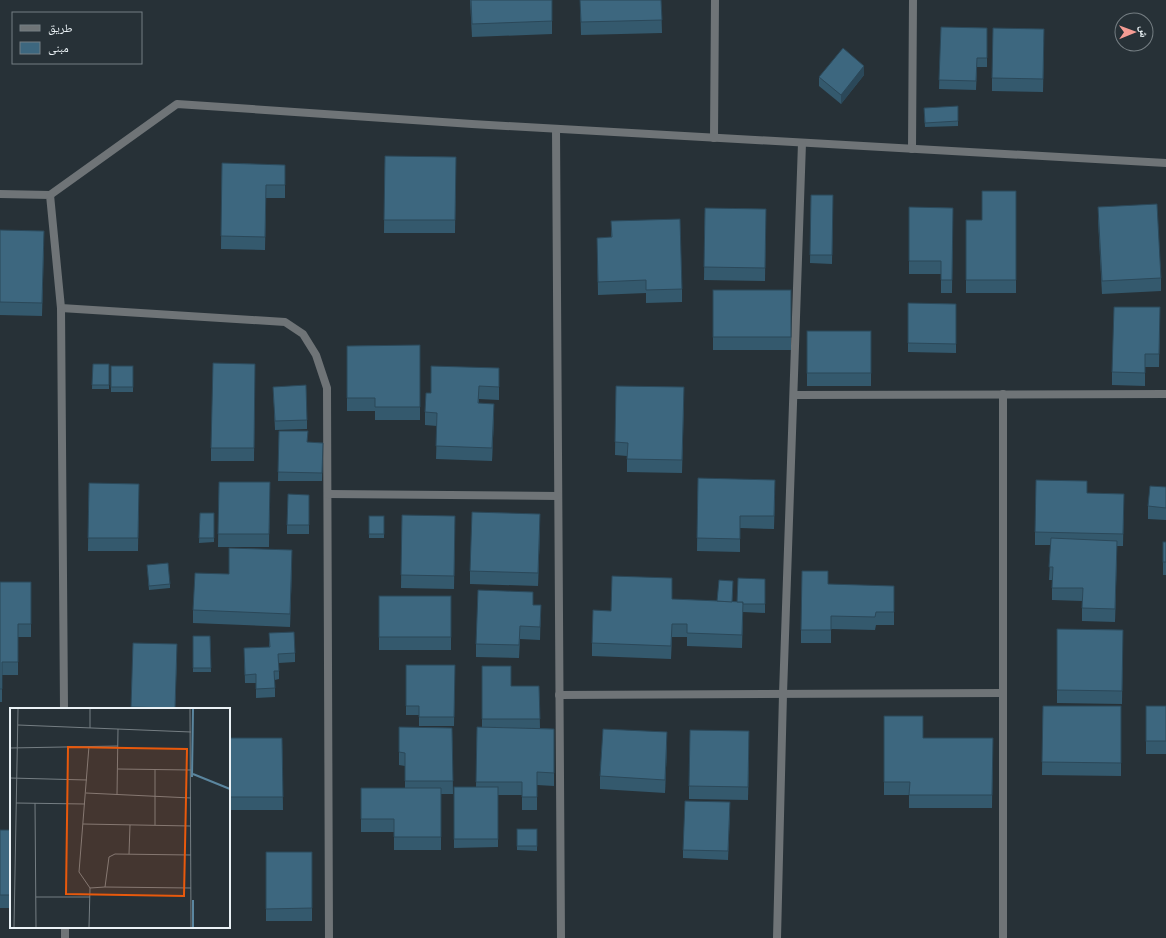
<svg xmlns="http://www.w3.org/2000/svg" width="1166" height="938" viewBox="0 0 1166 938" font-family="'Alegreya Sans','Noto Naskh Arabic',sans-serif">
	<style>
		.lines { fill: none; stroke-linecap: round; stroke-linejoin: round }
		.street { stroke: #6f7477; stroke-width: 8 }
		.wall { fill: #34596d }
		.shaded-wall { fill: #2b4859 }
		.building { fill: #3d677f; stroke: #2b4859 }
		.inset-river { fill: none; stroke: #5b869f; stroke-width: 2 }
		.inset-road { fill: none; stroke: #757e83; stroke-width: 1 }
		.view { fill: #e8590c; fill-opacity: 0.15; stroke: #e8590c; stroke-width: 2 }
		.inset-edge { fill: none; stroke: #ebf2f6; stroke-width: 2 }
	</style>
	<rect width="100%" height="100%" fill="#273137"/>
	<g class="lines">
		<!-- street -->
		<g class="street">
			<path d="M556,129L561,938"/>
			<path d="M714,138L715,0"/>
			<path d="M912,149L913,0"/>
			<path d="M0,194L50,195L61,308L285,322L303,334L316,355L327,388L329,938"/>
			<path d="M50,195L177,104L472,124L1166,163"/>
			<path d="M61,308L64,709"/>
			<path d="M794,395L1166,394"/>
			<path d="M328,494L558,496"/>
			<path d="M559,695L1002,693"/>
			<path d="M65,927V938"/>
			<path d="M777,938L783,694L802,143"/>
			<path d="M1003,938V394"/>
		</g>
	</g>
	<!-- wall -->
	<g class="wall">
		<path d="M470,0H552V34L472,37Z"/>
		<path d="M580,0H661L662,33L581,35Z"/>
		<path d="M941,27L987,28V67H977L976,90L939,89Z"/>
		<path d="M1044,42L1043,92L992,91V78Z"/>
		<path d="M864,75L841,104L819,86V77Z"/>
		<path d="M958,106V126L925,127L924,112Z"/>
		<path d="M385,156L456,157L455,233H384Z"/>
		<path d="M222,163L285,165V198H266L265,250L221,249Z"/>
		<path d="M1016,191V293H966V220H982Z"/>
		<path d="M811,195H833L832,264L810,263Z"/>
		<path d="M909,207L953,208L952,293H941V274H909Z"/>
		<path d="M1098,207L1161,278V291L1102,294L1098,220Z"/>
		<path d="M705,208L766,209L765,281L704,280Z"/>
		<path d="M611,221L682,289V302L646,303V293L598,295L597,238L611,237Z"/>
		<path d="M0,230L44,244L42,316L0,315Z"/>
		<rect x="713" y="290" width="78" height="60"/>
		<path d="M908,303L956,304V353L908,352Z"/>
		<path d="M1160,307L1159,367H1145V386L1112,385V372Z"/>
		<rect x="807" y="331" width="64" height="55"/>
		<path d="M420,345V420H375V411H347V346Z"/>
		<path d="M93,364H109V389H92Z"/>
		<path d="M255,364L254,461H211V448Z"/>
		<rect x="111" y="366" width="22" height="26"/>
		<path d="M499,381V400L479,399V403L494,417L492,461L436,459L437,426L425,425V412L431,393Z"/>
		<path d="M616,386L684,400L682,473L627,472V456L615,455Z"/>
		<path d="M273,387L307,420V429L275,430Z"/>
		<path d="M279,431L308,442L323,443L322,481H278Z"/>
		<path d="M698,478L775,493L774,529L740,528V552L697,551Z"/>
		<path d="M219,482H270L269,547H218Z"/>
		<path d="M89,483L139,484L138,551H88Z"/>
		<path d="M1166,487V520L1148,519V506Z"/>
		<path d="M1087,493L1124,494L1123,546H1117L1115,622L1082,621V601L1052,600V580H1049L1051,545H1035V532Z"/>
		<path d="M309,495V534H287V525Z"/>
		<path d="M200,513H214V542L199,543Z"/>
		<path d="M402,515L455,529L454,589L401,588Z"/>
		<rect x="369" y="516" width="15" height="22"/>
		<path d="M540,527L538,586L470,584V571Z"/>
		<rect x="1163" y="542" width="3" height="33"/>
		<path d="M292,563L290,627L193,623V610L229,574Z"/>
		<path d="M147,565L170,584V588L149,590Z"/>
		<path d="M765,579V613L743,612L742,648L687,646V637H672L671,659L592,656V643L611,611L672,599L717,601L733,585L732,602H737Z"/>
		<path d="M0,582H31V637H18V675H2V702H0Z"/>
		<path d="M828,584L894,599V625H876L875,630L831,629V643H801V630Z"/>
		<rect x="379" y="596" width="72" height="54"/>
		<path d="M533,605H541L540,640L520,639L519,658L476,657V644Z"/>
		<path d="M1057,629L1123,630L1122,704L1057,703Z"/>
		<path d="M269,633L295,653V662L279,663V679L275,680V697L256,698V683H245L244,648L269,647Z"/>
		<path d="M193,636H210L211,672H193Z"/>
		<path d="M133,643L177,657L175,709H131Z"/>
		<path d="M406,665H455L454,726H419V715H406Z"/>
		<path d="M482,666L511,686H539L540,728L554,729V786L537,785V810H522V795H498V847L454,848V787H476L477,727L482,728Z"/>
		<path d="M1043,706H1121V776L1042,775Z"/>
		<rect x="1146" y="706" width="20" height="48"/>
		<path d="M884,716L923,738H993L992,808H909V795H884Z"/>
		<path d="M399,727L452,728L453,794H441V850H394V832H361V788H405V766L399,765Z"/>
		<path d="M229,738H282L283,810H229Z"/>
		<path d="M749,744L748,800L689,799V786Z"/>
		<path d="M667,745L665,793L600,789V776Z"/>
		<path d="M730,811L728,860L683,858V850Z"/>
		<path d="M517,829H537V851L517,850Z"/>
		<rect x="0" y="830" width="11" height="78"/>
		<rect x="266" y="852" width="46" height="69"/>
	</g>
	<!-- shaded-wall -->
	<g class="shaded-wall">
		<path d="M864,66V75L841,104V95Z"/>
		<path d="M494,404V417L492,461V448Z"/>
		<path d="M540,514V527L538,586V573Z"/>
		<path d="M1117,541V554L1115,622V609Z"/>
		<path d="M292,550V563L290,627V614Z"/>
		<path d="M749,731V744L748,800V787Z"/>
		<path d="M667,732V745L665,793V780Z"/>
	</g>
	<!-- building -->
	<g class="building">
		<path d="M471,0H552V21L472,24Z"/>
		<path d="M580,0H661L662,20L581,22Z"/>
		<path d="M941,27L987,28V58H977L976,81L939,80Z"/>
		<path d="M993,28L1044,29L1043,79L992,78Z"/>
		<path d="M843,48L864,66L841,95L819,77Z"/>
		<path d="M958,106V121L925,123L924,108Z"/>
		<path d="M385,156L456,157L455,220H384Z"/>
		<path d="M222,163L285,165V185H266L265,237L221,236Z"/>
		<path d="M982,191H1016V280H966V220H982Z"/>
		<path d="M811,195H833L832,255H810Z"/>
		<path d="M1157,204L1161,278L1102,281L1098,207Z"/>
		<path d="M909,207L953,208L952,280H941V261H909Z"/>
		<path d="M705,208L766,209L765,268L704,267Z"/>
		<path d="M680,219L682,289L646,290V280L598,282L597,238L612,237L611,221Z"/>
		<path d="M0,230L44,231L42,303L0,302Z"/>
		<rect x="713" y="290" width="78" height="47"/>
		<path d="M908,303L956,304V344L908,343Z"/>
		<path d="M1114,307H1160L1159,354H1145V373L1112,372Z"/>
		<rect x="807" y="331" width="64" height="42"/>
		<path d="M420,345V407H375V398H347V346Z"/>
		<path d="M213,363L255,364L254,448H211Z"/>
		<path d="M93,364H109V385H92Z"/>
		<rect x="111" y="366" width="22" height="21"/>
		<path d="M431,366L499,368V387L479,386L478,403L494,404L492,448L436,446L437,413L425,412L426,393H431Z"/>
		<path d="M306,385L307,420L275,421L273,387Z"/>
		<path d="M616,386L684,387L682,460L627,459L628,443L615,442Z"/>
		<path d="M279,431H308L307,442L323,443L322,473L278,472Z"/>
		<path d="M698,478L775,480L774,516H740V539L697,538Z"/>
		<path d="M1036,480L1087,481V493L1124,494L1123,534L1035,532Z"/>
		<path d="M219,482H270L269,534H218Z"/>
		<path d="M89,483L139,484L138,538H88Z"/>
		<path d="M1150,486L1166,487V508L1148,506Z"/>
		<path d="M288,494L309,495V525H287Z"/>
		<path d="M472,512L540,514L538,573L470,571Z"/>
		<path d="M200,513H214V538H199Z"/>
		<path d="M402,515L455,516L454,576L401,575Z"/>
		<rect x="369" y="516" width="15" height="18"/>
		<path d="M1051,538L1117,541L1115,609L1082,608L1083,588H1052L1053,567H1049Z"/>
		<rect x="1163" y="542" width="3" height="20"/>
		<path d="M229,548L292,550L290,614L193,610L195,573L229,574Z"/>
		<path d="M168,563L170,584L149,586L147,565Z"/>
		<path d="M802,571H828V584L894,586V612H876L875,617L831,616V630H801Z"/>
		<path d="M612,576L672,578V599L743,602L742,635L687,633V624H672L671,646L592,643L593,610L611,611Z"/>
		<path d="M738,578L765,579V604H743V602H737Z"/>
		<path d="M719,580L733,581L732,602L717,601Z"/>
		<path d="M0,582H31V624H18V662H2V689H0Z"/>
		<path d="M478,590L533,592V605H541L540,627L520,626L519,645L476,644Z"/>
		<rect x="379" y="596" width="72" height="41"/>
		<path d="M1057,629L1123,630L1122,691L1057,690Z"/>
		<path d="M294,632L295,653L278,654L279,671H274L275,688L256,689V674L245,675L244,648L270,647L269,633Z"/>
		<path d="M193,636H210L211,668H193Z"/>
		<path d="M133,643L177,644L175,708L131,707Z"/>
		<path d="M406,665H455L454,717H419V706H406Z"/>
		<path d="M482,666H511V686H539L540,719H482Z"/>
		<path d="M1043,706H1121V763L1042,762Z"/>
		<rect x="1146" y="706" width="20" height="35"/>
		<path d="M884,716H923V738H993L992,795H909L910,782H884Z"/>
		<path d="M399,727L452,728L453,781H405V753L399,752Z"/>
		<path d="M477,727L554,729V773L537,772V797H522V782H476Z"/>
		<path d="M603,729L667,732L665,780L600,776Z"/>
		<path d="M690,730L749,731L748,787L689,786Z"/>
		<path d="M229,738H282L283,797H229Z"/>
		<rect x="454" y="787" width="44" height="52"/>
		<path d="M361,788H441V837H394V819H361Z"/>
		<path d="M685,801L730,802L728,851L683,850Z"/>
		<rect x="517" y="829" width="20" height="17"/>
		<rect x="0" y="830" width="11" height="65"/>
		<path d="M266,852H312V908L266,909Z"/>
	</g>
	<!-- overview -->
	<g transform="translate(10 708)">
		<rect width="220" height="220" fill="#273137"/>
		<path class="inset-river" d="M183,66L220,81M182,69L183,1M183,192V219"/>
		<path class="inset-road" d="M180,1L181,219M8,17L181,24M80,20V1M79,38L69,164L80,180M0,40L108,38M108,61L181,62M0,70L77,72M76,85L181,90M107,87L108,21M6,95L75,96M25,95L26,219M73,116L181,118M145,117V61M119,146L120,117M95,179L181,180M26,189H80M4,219L8,1M79,219L80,180L95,179L99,149L105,146L181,147"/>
		<path class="view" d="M58,39L177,41L174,188L56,186Z"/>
		<rect width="220" height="220" class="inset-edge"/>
	</g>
	<!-- legend -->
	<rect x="12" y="12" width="130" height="52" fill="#273137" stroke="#757e83"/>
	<rect x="20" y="25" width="20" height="6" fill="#6f7477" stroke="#757e83"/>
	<text x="48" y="32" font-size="12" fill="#ebf2f6">طريق</text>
	<rect x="20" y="42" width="20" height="12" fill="#3d677f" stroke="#757e83"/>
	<text x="48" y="52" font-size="12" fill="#ebf2f6">مبنى</text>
	<!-- north arrow -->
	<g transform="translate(1134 32) rotate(89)"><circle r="19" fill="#273137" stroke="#757e83"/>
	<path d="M0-3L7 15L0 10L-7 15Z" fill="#f59c94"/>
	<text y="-6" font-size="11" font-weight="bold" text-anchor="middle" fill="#ebf2f6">ش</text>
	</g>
</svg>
